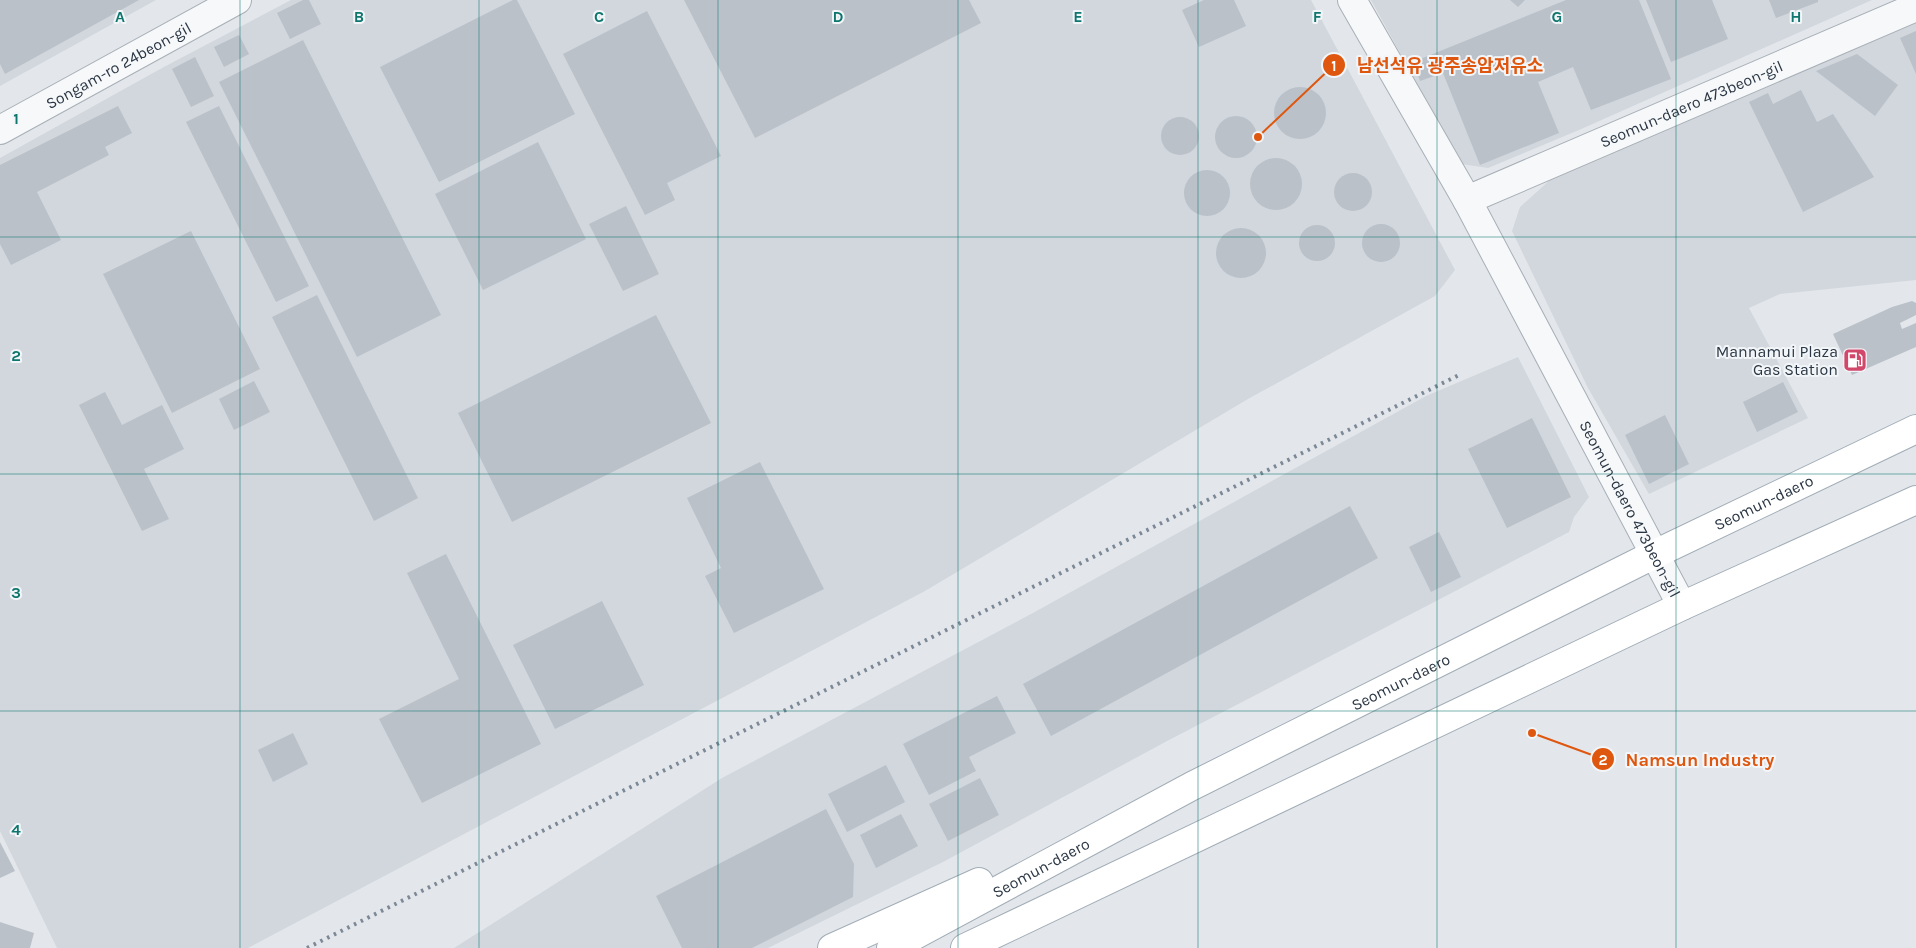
<svg xmlns="http://www.w3.org/2000/svg" width="1916" height="948" viewBox="0 0 1916 948" font-family="Karla,'Noto Sans KR',sans-serif">
	<style>
		.built { fill: #d1d7dd }
		.building { fill: #bac1c9 }
		.lines { fill: none; stroke-linecap: round; stroke-linejoin: round }
		.street-casing { stroke: #a8afb6; stroke-width: 30 }
		.primary-casing { stroke: #a2adb7; stroke-width: 30 }
		.street { stroke: #f6f8fa; stroke-width: 28 }
		.primary { stroke: #fff; stroke-width: 28 }
		.rail { stroke: #7c8895; stroke-width: 4; stroke-dasharray: 2.5 5; stroke-linecap: butt }
		.grid { fill: none; stroke: #0f766e; stroke-width: 1; stroke-opacity: 0.55 }
		.labels { text-anchor: middle; dominant-baseline: central; stroke-width: 4; stroke-linejoin: round; paint-order: stroke }
		.street-label { font-size: 16px; fill: #2b3744; stroke: #f3f6f9 }
		.poi-label { font-size: 16px; fill: #2b3744; stroke: #f3f6f9; text-anchor: end }
		.grid-label { font-size: 16px; text-anchor: middle; font-weight: bold; fill: #0f766e; stroke: #f3f6f9; stroke-width: 4; stroke-linejoin: round; paint-order: stroke }
		.leader { fill: none; stroke: #df570f; stroke-width: 2 }
		.callout-dot { fill: #df570f; stroke: #f3f6f9; stroke-width: 2 }
		.mark-label { font-size: 15px; text-anchor: middle; font-weight: bold; fill: #fff }
		.callout-label { font-size: 18px; text-anchor: middle; font-weight: bold; fill: #df570f; stroke: #f3f6f9; stroke-width: 4; stroke-linejoin: round; paint-order: stroke }
	</style>
	<rect width="100%" height="100%" fill="#e3e7ec"/>
	<!-- built -->
	<g class="built">
		<path d="M0,0H156L0,86Z"/>
		<path d="M291,0H1311L1455,270L1435,296L1248,399L925,591L248,948H57L0,831V158L162,68Z"/>
		<path d="M1371,0H1872L1579,130L1488,168L1461,164Z"/>
		<path d="M1916,22V280L1780,294L1749,308L1808,418L1649,494L1588,388L1512,231L1520,207L1551,179Z"/>
		<path d="M1518,357L1589,497L1574,517L1569,532L1169,740L943,862L768,948H454L722,778L1031,614L1426,396Z"/>
	</g>
	<!-- building -->
	<g class="building">
		<path d="M0,0H139L5,74L0,64Z"/>
		<path d="M303,0H309L321,24L290,39L277,13Z"/>
		<path d="M513,0H517L575,114L439,182L380,67Z"/>
		<path d="M684,0H969L981,23L755,138Z"/>
		<path d="M1204,0H1234L1246,26L1199,47L1182,10Z"/>
		<path d="M1510,0H1525L1518,7Z"/>
		<path d="M1566,0H1639L1671,79L1591,110L1573,67L1538,82L1559,133L1480,165L1443,73L1420,81L1413,62Z"/>
		<path d="M1646,0H1712L1728,39L1671,62Z"/>
		<path d="M1769,0H1818V2L1776,18Z"/>
		<path d="M647,11L721,156L667,183L675,200L645,215L563,54Z"/>
		<path d="M1916,31V74L1900,38Z"/>
		<path d="M239,35L249,54L224,67L214,47Z"/>
		<path d="M303,40L441,315L357,357L219,82Z"/>
		<path d="M1857,54L1898,85L1875,116L1816,71Z"/>
		<path d="M195,57L214,96L191,107L172,69Z"/>
		<circle cx="1300" cy="113" r="26"/>
		<path d="M1801,90L1817,122L1833,114L1874,177L1803,212L1749,102L1768,93L1773,104Z"/>
		<path d="M118,106L132,133L105,147L109,155L37,192L61,240L11,265L0,244V165Z"/>
		<path d="M219,106L309,286L276,302L186,122Z"/>
		<circle cx="1236" cy="137" r="21"/>
		<circle cx="1180" cy="136" r="19"/>
		<path d="M538,142L586,239L483,290L435,194Z"/>
		<circle cx="1276" cy="184" r="26"/>
		<circle cx="1207" cy="193" r="23"/>
		<circle cx="1353" cy="192" r="19"/>
		<path d="M626,206L659,274L623,291L589,224Z"/>
		<circle cx="1381" cy="243" r="19"/>
		<circle cx="1317" cy="243" r="18"/>
		<circle cx="1241" cy="253" r="25"/>
		<path d="M191,231L260,369L172,413L103,274Z"/>
		<path d="M317,295L418,498L374,521L272,317Z"/>
		<path d="M1912,301L1916,303V315L1900,323L1902,329L1916,323V347L1852,375L1833,334L1892,307Z"/>
		<path d="M656,315L711,423L512,522L458,413Z"/>
		<path d="M254,381L270,412L234,430L219,399Z"/>
		<path d="M1783,382L1798,412L1757,432L1743,402Z"/>
		<path d="M105,392L122,425L162,405L184,449L144,469L169,519L142,531L79,405Z"/>
		<path d="M1665,415L1689,464L1649,484L1625,435Z"/>
		<path d="M1532,418L1571,497L1507,528L1468,449Z"/>
		<path d="M760,462L824,589L734,633L705,576L721,568L687,498Z"/>
		<path d="M1350,506L1378,558L1051,736L1023,684Z"/>
		<path d="M1439,532L1461,577L1431,592L1409,547Z"/>
		<path d="M446,554L541,744L422,803L379,719L459,679L407,573Z"/>
		<path d="M602,601L644,685L555,729L513,645Z"/>
		<path d="M997,696L1016,733L969,757L976,771L929,795L903,744Z"/>
		<path d="M293,733L308,764L273,782L258,750Z"/>
		<path d="M886,765L905,802L847,832L828,794Z"/>
		<path d="M980,778L999,815L948,841L929,804Z"/>
		<path d="M826,809L854,864L853,897L752,948H682L656,896Z"/>
		<path d="M901,814L918,846L876,868L860,835Z"/>
		<path d="M0,842L15,871L0,878Z"/>
		<path d="M0,922L34,933L30,948H0Z"/>
	</g>
	<g class="lines">
		<!-- street casing -->
		<g class="street-casing">
			<g id="street">
				<path id="s1" d="M1352,0L1467,200L1682,606"/>
				<path id="s2" d="M0,130L237,0"/>
				<path id="s3" d="M1467,200L1916,7"/>
			</g>
		</g>
		<!-- primary casing -->
		<g class="primary-casing">
			<g id="primary">
				<path d="M832,948L979,882"/>
				<path id="s4" d="M891,948L1192,786L1655,554L1916,429"/>
				<path d="M965,948L1682,606L1916,500"/>
			</g>
		</g>
		<!-- street -->
		<use href="#street" class="street"/>
		<!-- primary -->
		<use href="#primary" class="primary"/>
		<!-- rail -->
		<path class="rail" d="M307,948L1459,375"/>
	</g>
	<!-- grid -->
	<path class="grid" d="M240,0V948M479,0V948M718,0V948M958,0V948M1198,0V948M1437,0V948M1676,0V948M0,237H1916M0,474H1916M0,711H1916"/>
	<!-- icons -->
	<defs>
		<g id="fuel-square" transform="scale(1.25)"><rect x="-9" y="-9" width="18" height="18" rx="4" fill="#d1486b" stroke="#f3f6f9"/><path d="M-5.5-6h7V0h2V4h1.3V-2.5L3-4.5l.8-.8L6-3V5H2.5V1h-1V6h-7ZM-4.2-4.7v3.2H.2V-4.7Z" fill="#fff"/></g>
	</defs>
	<g fill-rule="evenodd">
		<use href="#fuel-square" x="1855" y="360"/>
	</g>
	<g class="labels">
		<!-- street labels -->
		<g class="street-label">
			<text stroke="none"><textPath href="#s2" startOffset="135">Songam-ro 24beon-gil</textPath></text>
			<text stroke="none"><textPath href="#s3" startOffset="244">Seomun-daero 473beon-gil</textPath></text>
			<text stroke="none"><textPath href="#s4" startOffset="980">Seomun-daero</textPath></text>
			<text stroke="none"><textPath href="#s1" startOffset="580">Seomun-daero 473beon-gil</textPath></text>
			<text stroke="none"><textPath href="#s4" startOffset="575">Seomun-daero</textPath></text>
			<text stroke="none"><textPath href="#s4" startOffset="170">Seomun-daero</textPath></text>
		</g>
		<!-- poi labels -->
		<g class="poi-label">
			<text x="1838" y="351">Mannamui Plaza<tspan x="1838" dy="18">Gas Station</tspan></text>
		</g>
	</g>
	<g class="grid-label">
		<text x="120" y="22">A</text>
		<text x="359" y="22">B</text>
		<text x="599" y="22">C</text>
		<text x="838" y="22">D</text>
		<text x="1078" y="22">E</text>
		<text x="1317" y="22">F</text>
		<text x="1557" y="22">G</text>
		<text x="1796" y="22">H</text>
		<text x="16" y="124">1</text>
		<text x="16" y="361">2</text>
		<text x="16" y="598">3</text>
		<text x="16" y="835">4</text>
	</g>
	<!-- callouts -->
	<path class="leader" d="M1258 137L1334 65M1532 733L1603 759"/>
	<g class="callout-dot">
		<circle cx="1258" cy="137" r="5"/>
		<circle cx="1532" cy="733" r="5"/>
		<circle cx="1334" cy="65" r="12"/>
		<circle cx="1603" cy="759" r="12"/>
	</g>
	<g class="mark-label">
		<text x="1334" y="71">1</text>
		<text x="1603" y="765">2</text>
	</g>
	<g class="callout-label">
		<text x="1450" y="72">남선석유 광주송암저유소</text>
		<text x="1700" y="766">Namsun Industry</text>
	</g>
</svg>
